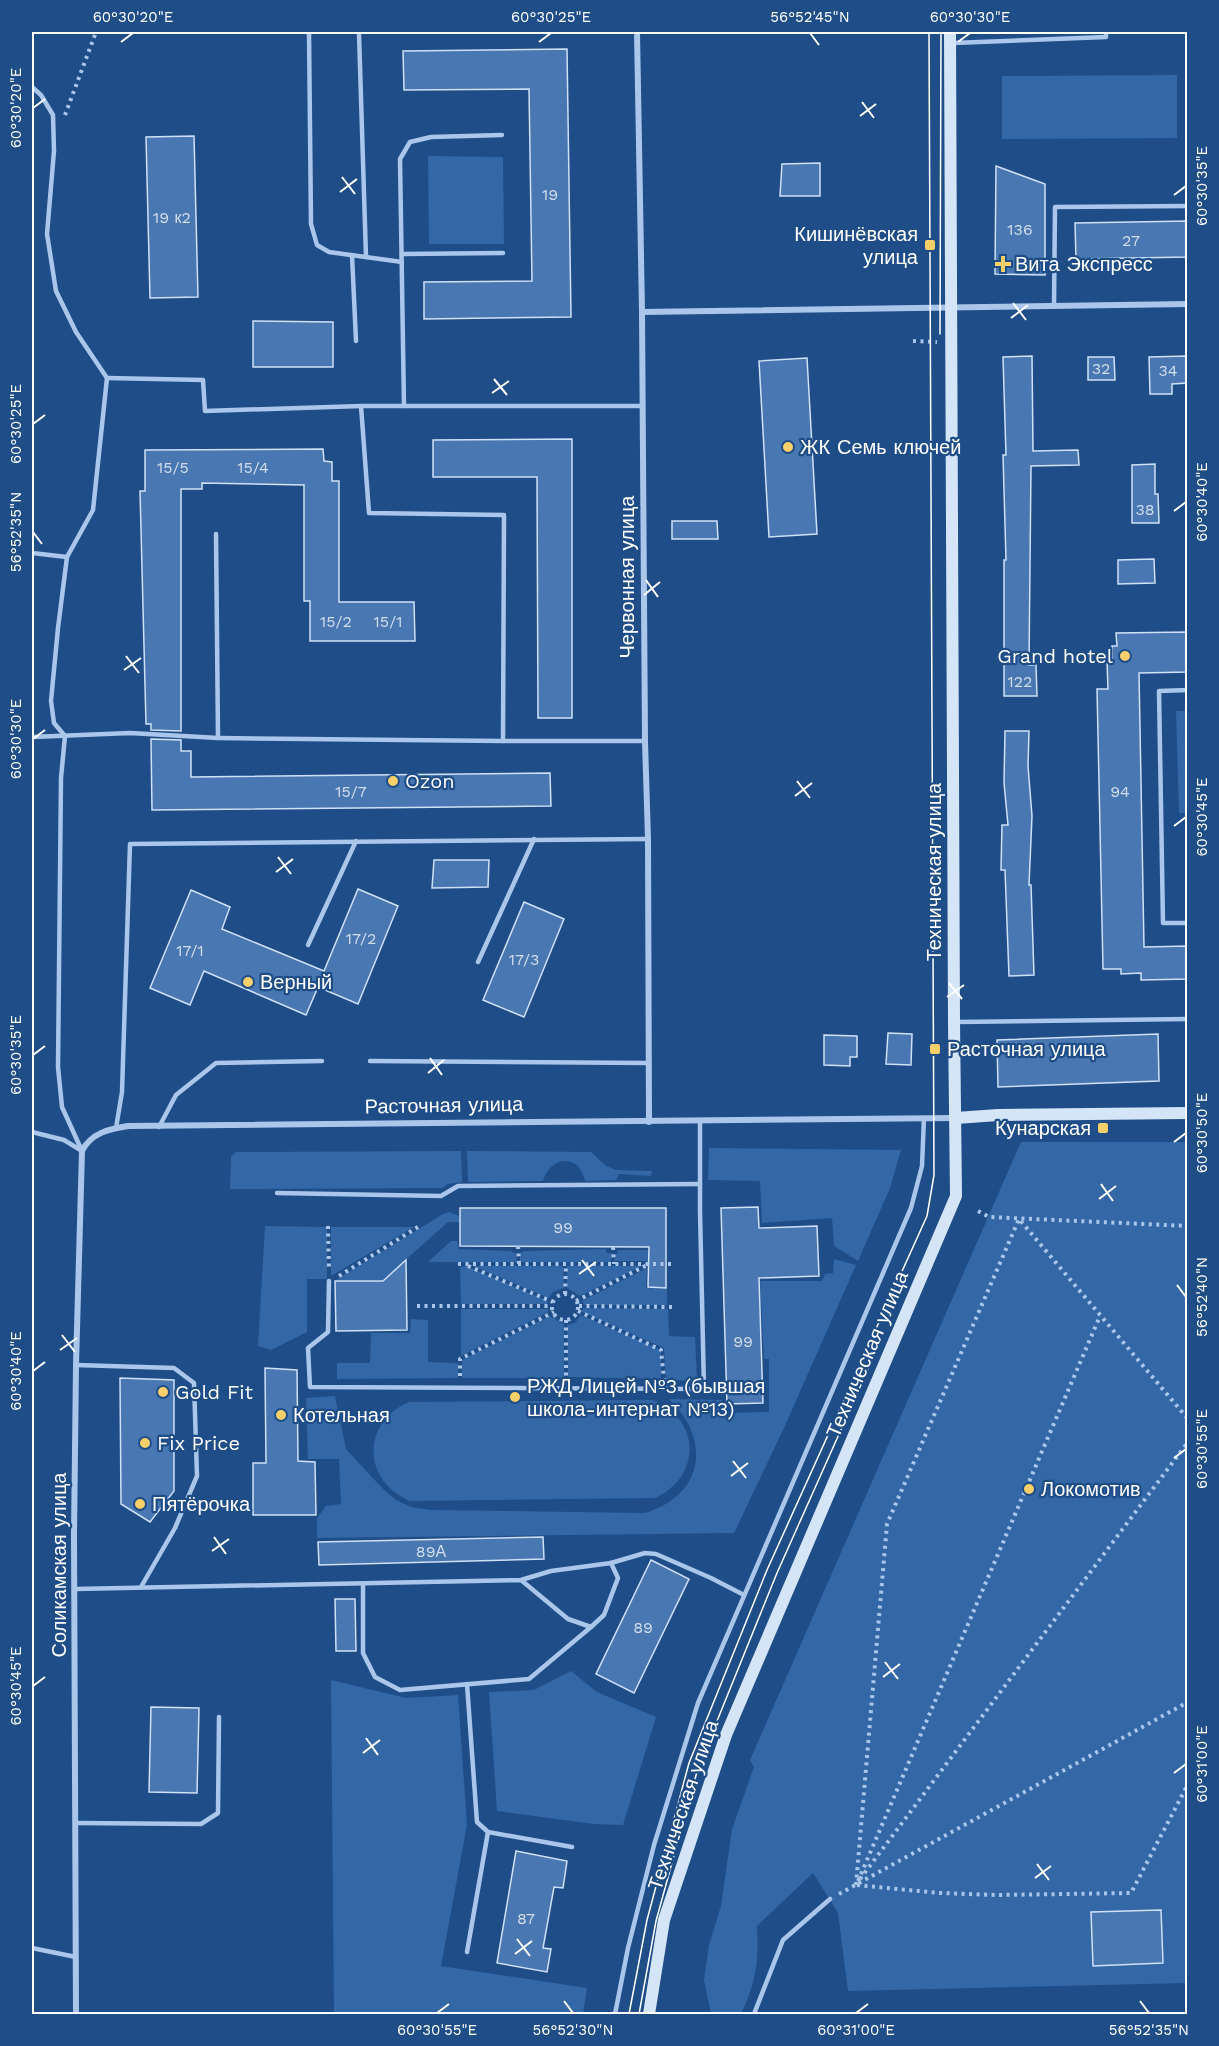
<svg xmlns="http://www.w3.org/2000/svg" width="1219" height="2046" viewBox="0 0 1219 2046" font-family="'Work Sans',sans-serif">
	<style>
		.green { fill: #3367a6 }
		.building { fill: #4877b1; stroke: #cfe1f8; stroke-width: 1.5 }
		.lines { fill: none; stroke-linecap: round; stroke-linejoin: round }
		.path { stroke: #aac7eb; stroke-width: 4; stroke-dasharray: 3 4.5; stroke-linecap: butt }
		.lane { stroke: #aac7eb; stroke-width: 4.5 }
		.street { stroke: #aac7eb; stroke-width: 6 }
		.secondary { stroke: #d5e5f8; stroke-width: 12 }
		.tram { stroke: #fff; stroke-width: 1.5 }
		.ticks { fill: none; stroke: #fff; stroke-width: 2 }
		.poi-dot { fill: #f9cf6a; stroke: #1f4d88; stroke-width: 2 }
		.labels { text-anchor: middle; dominant-baseline: central; stroke-width: 4.5; stroke-linejoin: round; paint-order: stroke }
		.number-label { font-size: 16px; fill: #d1ddec }
		.poi-label { font-size: 20px; fill: #fff; stroke: #1f4d88; text-anchor: start }
		.street-label { font-size: 20px; fill: #fff; stroke: #1f4d88 }
		.neatline { fill: none; stroke: #fff; stroke-width: 2 }
		.ticks-label { font-size: 15px; text-anchor: middle; fill: #fff }
	</style>
	<rect width="100%" height="100%" fill="#1f4d88"/>
	<!-- green -->
	<g class="green">
		<path d="M1177,75V138L1002,139V76Z"/>
		<path d="M428,156L503,157L504,244H429Z"/>
		<path d="M1176,711H1187V813H1179Z"/>
		<path d="M1021,1142H1187V1983L848,1991L838,1913L813,1873L757,1926C759,1963 756,1981 741,2014H711L704,1980L709,1945L721,1906L732,1829L754,1767L750,1760Z"/>
		<path d="M709,1148L901,1150L890,1188L858,1261L834,1246L832,1218L762,1223L760,1181L708,1180Z"/>
		<path d="M461,1151L462,1182L448,1184L443,1188L230,1189L231,1157L236,1152Z"/>
		<path d="M467,1151L591,1152L606,1166L616,1170L652,1171L651,1176L619,1174L616,1180L585,1181C580,1154 551,1155 543,1181L468,1182Z"/>
		<path d="M449,1212L459,1216L460,1222H448L383,1280H336L443,1214Z"/>
		<path d="M265,1226L327,1227V1279H307V1332L271,1350L258,1346Z"/>
		<path d="M331,1227H414L331,1276Z"/>
		<path d="M451,1241H457L459,1249L511,1251L516,1254L517,1262H428Z"/>
		<path d="M605,1249L607,1253H612L611,1262H520V1253L525,1251Z"/>
		<path d="M618,1250H667L666,1261H614Z"/>
		<path d="M834,1259L856,1265L784,1428L734,1533L317,1538V1518L326,1506L341,1504L339,1459H308L306,1398L335,1396L346,1449L383,1489L396,1500L411,1507L431,1510L645,1513C704,1495 712,1440 669,1399L722,1400L724,1403L723,1413L769,1412V1359H764L760,1281H822L825,1274L833,1273Z"/>
		<path d="M466,1266L548,1301L547,1304H461L460,1267Z"/>
		<path d="M473,1266H563L564,1288L553,1292L549,1298Z"/>
		<path d="M567,1266H642L580,1296L567,1288Z"/>
		<path d="M647,1268L646,1288L667,1289V1305H584L582,1301Z"/>
		<path d="M583,1308L668,1309L669,1336L695,1337L697,1381L666,1380L664,1348L582,1312Z"/>
		<path d="M461,1309H548V1312L461,1356Z"/>
		<path d="M581,1315L661,1350V1379L568,1377L567,1325L575,1323Z"/>
		<path d="M550,1316L564,1324V1378H462V1360Z"/>
		<path d="M411,1319L428,1320V1362L458,1363V1378L337,1379V1363H370L371,1333H410Z"/>
		<path d="M652,1400C701,1418 702,1477 655,1498L410,1501C362,1481 361,1423 409,1402Z"/>
		<path d="M571,1671L597,1692L656,1717L623,1825L594,1824L497,1811L489,1692L534,1690Z"/>
		<path d="M331,1680L406,1698L458,1695L467,1825L441,1966L587,1988L583,2014H334Z"/>
	</g>
	<!-- building -->
	<g class="building">
		<path d="M567,49L571,317L424,319V282L532,281L529,89L404,90L403,51Z"/>
		<path d="M194,136L198,297L150,298L146,137Z"/>
		<path d="M820,163V196H780L782,164Z"/>
		<path d="M996,166L1045,184V275L995,274Z"/>
		<path d="M1188,221V257L1076,259L1075,223Z"/>
		<path d="M253,321L333,322V367H253Z"/>
		<path d="M1032,356L1033,451L1078,450L1079,465L1031,466L1029,665H1036L1037,696H1004V560H1006L1003,455H1006L1003,357Z"/>
		<path d="M1188,356V383L1172,384V394H1150L1149,357Z"/>
		<path d="M1088,357H1114L1115,380H1088Z"/>
		<path d="M807,358L817,534L769,537L759,361Z"/>
		<path d="M572,439V718H538L537,477H433V440Z"/>
		<path d="M323,449L324,461L332,462V481H339V602H414L415,641H310V601H304V485L202,483V489H181V731L151,730V724H146L140,491H145V450Z"/>
		<path d="M1155,464V494H1158L1159,523H1132V465Z"/>
		<path d="M672,521H717L718,539H672Z"/>
		<path d="M1154,559L1155,583L1118,584V560Z"/>
		<path d="M1188,632V672L1139,673L1144,947L1188,946V979L1141,980V973L1121,974V969H1103L1097,689H1108L1107,661H1112V646H1117L1116,633Z"/>
		<path d="M1005,731H1029L1028,766L1032,816L1029,885H1031L1034,975L1009,976L1005,870H1001L1002,825H1008L1004,783Z"/>
		<path d="M151,739L181,740V751H191V777L550,773L551,806L152,810Z"/>
		<path d="M434,860H489L488,887L432,888Z"/>
		<path d="M358,889L398,906L358,1004L318,987L306,1015L204,971L190,1005L150,988L191,890L230,907L222,929L324,971Z"/>
		<path d="M524,902L564,919L524,1017L483,1000Z"/>
		<path d="M888,1033L912,1034L911,1065L886,1064Z"/>
		<path d="M1158,1034L1159,1081L998,1087L997,1040Z"/>
		<path d="M824,1035L857,1036V1057H850V1066L824,1065Z"/>
		<path d="M758,1207L759,1228L817,1226L819,1276L759,1278L763,1403L727,1404L721,1208Z"/>
		<path d="M460,1208H666V1288L648,1287L649,1247L460,1246Z"/>
		<path d="M406,1260L407,1330L336,1331L335,1281H383Z"/>
		<path d="M265,1368L297,1370L298,1461L315,1462L316,1515H253V1463H266Z"/>
		<path d="M120,1378L174,1380V1491L150,1522L121,1504Z"/>
		<path d="M543,1537L544,1559L319,1565L318,1542Z"/>
		<path d="M651,1560L689,1579L634,1693L596,1674Z"/>
		<path d="M335,1599H355L356,1651H336Z"/>
		<path d="M151,1707L199,1708L197,1793L149,1792Z"/>
		<path d="M516,1851L567,1861L563,1888L554,1887L543,1948L551,1949L547,1972L497,1963Z"/>
		<path d="M1161,1910L1163,1963L1093,1966L1091,1912Z"/>
	</g>
	<g class="lines">
		<!-- path -->
		<g class="path">
			<path d="M65,115L96,32"/>
			<path d="M913,341L937,342"/>
			<path d="M978,1211L989,1217L1188,1226"/>
			<path d="M328,1226L329,1270"/>
			<path d="M518,1246L519,1264"/>
			<path d="M613,1247L614,1264"/>
			<path d="M458,1264H672"/>
			<path d="M468,1266L553,1302"/>
			<path d="M339,1276L418,1227"/>
			<path d="M565,1294L566,1264"/>
			<circle cx="565" cy="1307" r="13"/>
			<path d="M576,1301L649,1264"/>
			<path d="M417,1306H552"/>
			<path d="M579,1306L672,1307"/>
			<path d="M578,1311L661,1350L664,1379"/>
			<path d="M566,1320V1379"/>
			<path d="M460,1376V1359L554,1312"/>
			<path d="M860,1879L1188,1442"/>
			<path d="M858,1881L1100,1316"/>
			<path d="M856,1885L887,1524L1019,1219L1188,1419"/>
			<path d="M857,1885L939,1893L997,1895L1131,1893L1188,1784"/>
			<path d="M839,1894L1188,1702"/>
		</g>
		<!-- lane -->
		<g class="lane">
			<path d="M309,32L311,224L317,245L329,252L402,262"/>
			<path d="M359,34L366,257"/>
			<path d="M953,43L1106,37V32"/>
			<path d="M32,87L41,95L53,115L54,151L47,234L56,291L76,332L107,378L93,510L67,557L58,628L51,701L54,723L65,736L61,778L58,1067L62,1107L82,1151"/>
			<path d="M402,254L503,253"/>
			<path d="M352,255L356,341"/>
			<path d="M1054,306L1055,207L1188,206"/>
			<path d="M107,378L203,380L205,411L361,406H642"/>
			<path d="M361,406L369,513L504,515L503,741"/>
			<path d="M404,406L400,159L410,142L431,137L502,135"/>
			<path d="M32,553L67,557"/>
			<path d="M1188,690L1159,691L1163,923H1188"/>
			<path d="M32,737L130,733L218,738L216,534"/>
			<path d="M218,738L503,741H645"/>
			<path d="M308,945L356,841"/>
			<path d="M478,962L534,839"/>
			<path d="M957,1022L1188,1019"/>
			<path d="M370,1061L649,1063"/>
			<path d="M159,1127L176,1095L216,1063L322,1061"/>
			<path d="M116,1128L122,1092L130,844L648,839"/>
			<path d="M32,1132L64,1140L82,1151"/>
			<path d="M277,1193L441,1196L458,1186L700,1184"/>
			<path d="M329,1281L328,1332L308,1348L310,1387L704,1389L700,1211V1121"/>
			<path d="M76,1365L174,1368L194,1383L197,1476L175,1528L141,1587"/>
			<path d="M611,1563L645,1553L656,1554L711,1578L744,1595"/>
			<path d="M363,1585V1653L375,1677L400,1690L529,1679L591,1627"/>
			<path d="M75,1589L521,1580L568,1619L591,1627L604,1615L618,1578L611,1563L551,1571L521,1580"/>
			<path d="M467,1684L477,1822L488,1832L572,1847"/>
			<path d="M76,1823L201,1824L218,1813L219,1717"/>
			<path d="M32,1948L76,1957"/>
			<path d="M467,1952L488,1832"/>
			<path d="M615,2014L628,1948L654,1845L698,1703L911,1208L922,1166L924,1118"/>
			<path d="M754,2014L783,1940L830,1899"/>
		</g>
		<!-- street -->
		<g class="street">
			<path d="M637,32L642,312L645,741L648,839L649,1122"/>
			<path d="M642,312L1188,304"/>
			<path d="M76,2014L74,1535L76,1365L82,1151C91,1133 109,1129 128,1126L956,1118"/>
		</g>
		<!-- secondary -->
		<g class="secondary">
			<path d="M956,1118L998,1115L1188,1113"/>
			<path d="M649,2014L664,1920L726,1735L956,1196L954,1022L950,32"/>
		</g>
		<!-- tram -->
		<g class="tram">
			<path d="M940,334L941,32"/>
			<path d="M629,2014L647,1920L689,1763L767,1570L927,1216L934,1175L929,32"/>
			<path d="M639,2014L656,1921L698,1768L777,1573L881,1340"/>
		</g>
	</g>
	<!-- ticks -->
	<path class="ticks" d="M810,33L819,45M121,42L133,33M539,42L551,33M958,42L970,33M862,102L874,118M33,108L45,99M860,116L876,104M342,177L355,194M340,192L357,179M1174,195L1186,186M1013,303L1026,320M1011,318L1028,305M494,379L507,395M492,393L509,381M33,424L45,415M1174,511L1186,502M33,532L42,544M646,580L658,597M644,595L660,582M126,656L139,673M124,670L141,658M33,739L45,730M797,781L810,798M795,796L812,783M1174,826L1186,817M278,857L291,874M276,872L293,859M949,983L962,999M947,997L964,985M33,1055L45,1046M430,1058L442,1075M428,1073L444,1060M1174,1142L1186,1133M1101,1184L1113,1201M1099,1199L1116,1186M582,1260L594,1276M579,1274L596,1262M1177,1285L1186,1297M62,1335L75,1352M60,1350L77,1338M33,1371L45,1362M1174,1458L1186,1449M733,1461L746,1478M731,1476L748,1463M214,1537L226,1554M212,1551L229,1539M885,1662L898,1679M883,1677L900,1664M33,1686L45,1677M366,1738L378,1755M363,1753L380,1740M1174,1773L1186,1764M1037,1864L1049,1880M1035,1878L1051,1866M517,1939L530,1956M515,1954L532,1941M564,2001L573,2013M1140,2001L1149,2013M437,2013L449,2004M856,2013L868,2004"/>
	<!-- markers -->
	<g class="poi-dot">
		<rect x="924" y="239" width="12" height="12" rx="3"/>
		<path d="M1000 255h6v6h6v6h-6v6h-6v-6h-6v-6h6z"/>
		<circle cx="788" cy="447" r="6"/>
		<circle cx="1125" cy="656" r="6"/>
		<circle cx="393" cy="781" r="6"/>
		<circle cx="248" cy="982" r="6"/>
		<rect x="929" y="1043" width="12" height="12" rx="3"/>
		<rect x="1097" y="1122" width="12" height="12" rx="3"/>
		<circle cx="163" cy="1392" r="6"/>
		<circle cx="515" cy="1397" r="6"/>
		<circle cx="281" cy="1415" r="6"/>
		<circle cx="145" cy="1443" r="6"/>
		<circle cx="1029" cy="1489" r="6"/>
		<circle cx="140" cy="1504" r="6"/>
	</g>
	<g class="labels">
		<!-- number labels -->
		<g class="number-label">
			<text x="550" y="194">19</text>
			<text x="172" y="217">19 к2</text>
			<text x="1020" y="229">136</text>
			<text x="1131" y="240">27</text>
			<text x="1101" y="368">32</text>
			<text x="1168" y="370">34</text>
			<text x="173" y="467">15/5</text>
			<text x="253" y="467">15/4</text>
			<text x="1145" y="509">38</text>
			<text x="336" y="621">15/2</text>
			<text x="388" y="621">15/1</text>
			<text x="1020" y="681">122</text>
			<text x="351" y="791">15/7</text>
			<text x="1120" y="791">94</text>
			<text x="361" y="938">17/2</text>
			<text x="190" y="950">17/1</text>
			<text x="524" y="959">17/3</text>
			<text x="563" y="1227">99</text>
			<text x="743" y="1341">99</text>
			<text x="431" y="1551">89А</text>
			<text x="643" y="1627">89</text>
			<text x="526" y="1918">87</text>
		</g>
		<!-- poi labels -->
		<g class="poi-label">
			<text x="918" y="234" text-anchor="end">Кишинёвская<tspan x="918" dy="23">улица</tspan></text>
			<text x="1015" y="264">Вита Экспресс</text>
			<text x="800" y="447">ЖК Семь ключей</text>
			<text x="1113" y="656" text-anchor="end">Grand hotel</text>
			<text x="405" y="781">Ozon</text>
			<text x="260" y="982">Верный</text>
			<text x="947" y="1049">Расточная улица</text>
			<text x="1091" y="1128" text-anchor="end">Кунарская</text>
			<text x="527" y="1386">РЖД Лицей №3 (бывшая<tspan x="527" dy="23">школа-интернат №13)</tspan></text>
			<text x="175" y="1392">Gold Fit</text>
			<text x="293" y="1415">Котельная</text>
			<text x="157" y="1443">Fix Price</text>
			<text x="1041" y="1489">Локомотив</text>
			<text x="152" y="1504">Пятёрочка</text>
		</g>
		<!-- street labels -->
		<g class="street-label">
			<text transform="translate(627 577) rotate(-90)">Червонная улица</text>
			<text transform="translate(934 872) rotate(-90)">Техническая улица</text>
			<text transform="translate(444 1105) rotate(-1)">Расточная улица</text>
			<text transform="translate(867 1354) rotate(-67)">Техническая улица</text>
			<text transform="translate(59 1565) rotate(-90)">Соликамская улица</text>
			<text transform="translate(683 1805) rotate(-71)">Техническая улица</text>
		</g>
	</g>
	<!-- border -->
	<rect width="1219" height="2046" fill="none" stroke="#1f4d88" stroke-width="66"/>
	<rect x="33" y="33" width="1153" height="1980" class="neatline"/>
	<g class="ticks-label">
		<text x="133" y="22">60°30'20"E</text>
		<text x="551" y="22">60°30'25"E</text>
		<text x="810" y="22">56°52'45"N</text>
		<text x="970" y="22">60°30'30"E</text>
		<text transform="translate(16 108) rotate(-90)" y="5">60°30'20"E</text>
		<text transform="translate(1202 186) rotate(-90)" y="5">60°30'35"E</text>
		<text transform="translate(16 424) rotate(-90)" y="5">60°30'25"E</text>
		<text transform="translate(1202 502) rotate(-90)" y="5">60°30'40"E</text>
		<text transform="translate(16 532) rotate(-90)" y="5">56°52'35"N</text>
		<text transform="translate(16 739) rotate(-90)" y="5">60°30'30"E</text>
		<text transform="translate(1202 817) rotate(-90)" y="5">60°30'45"E</text>
		<text transform="translate(16 1055) rotate(-90)" y="5">60°30'35"E</text>
		<text transform="translate(1202 1133) rotate(-90)" y="5">60°30'50"E</text>
		<text transform="translate(1202 1297) rotate(-90)" y="5">56°52'40"N</text>
		<text transform="translate(16 1371) rotate(-90)" y="5">60°30'40"E</text>
		<text transform="translate(1202 1449) rotate(-90)" y="5">60°30'55"E</text>
		<text transform="translate(16 1686) rotate(-90)" y="5">60°30'45"E</text>
		<text transform="translate(1202 1764) rotate(-90)" y="5">60°31'00"E</text>
		<text x="437" y="2035">60°30'55"E</text>
		<text x="573" y="2035">56°52'30"N</text>
		<text x="856" y="2035">60°31'00"E</text>
		<text x="1149" y="2035">56°52'35"N</text>
	</g>
</svg>
